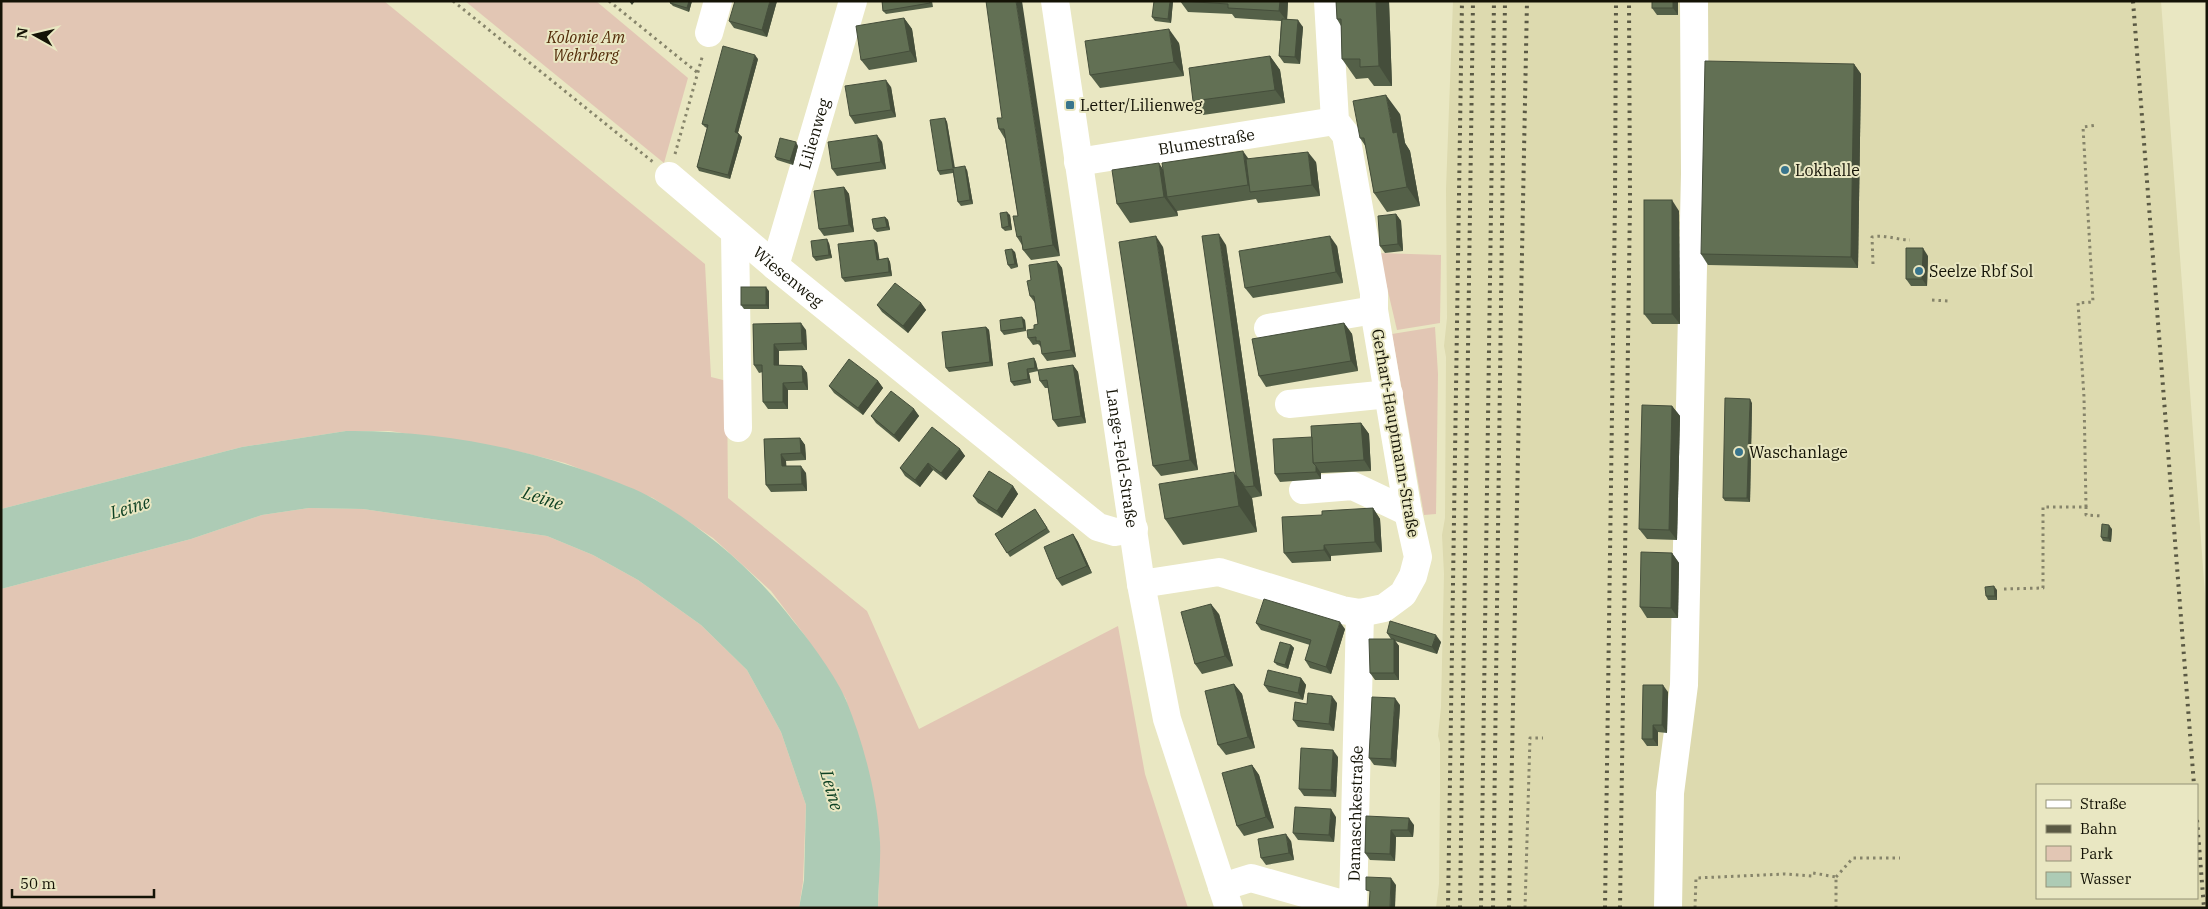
<svg xmlns="http://www.w3.org/2000/svg" width="2208" height="909" viewBox="0 0 2208 909" font-family="'IBM Plex Serif',serif">
	<style>
		.built { fill: #dddaaf; fill-rule: evenodd }
		.green { fill: #e2c6b4 }
		.water { fill: #adcbb5 }
		.lines { fill: none; stroke-linecap: round; stroke-linejoin: round }
		.path { stroke: #86846a; stroke-width: 3; stroke-dasharray: 2.5 4; stroke-linecap: butt }
		.minor { stroke: #fff; stroke-width: 28 }
		.rail { stroke: #5a5944; stroke-width: 4; stroke-dasharray: 2.5 5; stroke-linecap: butt }
		.wall { fill: #546048 }
		.shaded-wall { fill: #454e3b }
		.building { fill: #627054; stroke: #454e3b }
		.poi-dot { fill: #39758d; stroke: #e9e7c2; stroke-width: 2 }
		.labels { text-anchor: middle; dominant-baseline: central; stroke-width: 4; stroke-linejoin: round; paint-order: stroke }
		.park-label { font-size: 16px; font-style: italic; fill: #532b09; stroke: #e9e7c2 }
		.poi-label { font-size: 16px; fill: #141306; stroke: #e9e7c2; text-anchor: start }
		.street-label { font-size: 16px; fill: #141306; stroke: #e9e7c2 }
		.water-label { font-size: 18px; font-style: italic; fill: #0e4123; stroke: #e9e7c2 }
	</style>
	<rect width="100%" height="100%" fill="#e9e7c2"/>
	<!-- built -->
	<path class="built" d="M1453,1H2161L2207,621V908H1436L1439,884L1440,792V743L1438,736L1441,707L1444,574L1442,535L1445,518L1446,357L1444,346L1447,318L1446,189ZM2037,785H2197V898H2037Z"/>
	<!-- green -->
	<g class="green">
		<path d="M1,1H384L705,264L711,377L727,381L728,498L867,611L919,729L1118,626L1145,774L1188,908H878L880,843L846,699L806,637L771,591L713,538L653,498L565,463L525,453L390,431H346L242,447L1,509Z"/>
		<path d="M465,1H596L688,78L664,163Z"/>
		<path d="M1379,253L1441,255L1440,323L1397,330Z"/>
		<path d="M1435,327L1438,374L1436,514L1424,515L1392,334Z"/>
		<path d="M309,508L363,509L547,536L593,555L638,580L701,625L747,670L781,732L806,805L803,882L799,908H1V589L191,539L262,515Z"/>
	</g>
	<!-- water -->
	<path class="water" d="M346,431C431,430 518,446 598,475C616,482 637,489 654,499C708,531 756,572 794,622C810,641 837,678 846,700C864,744 877,795 880,842C881,864 878,886 878,908H799L804,880L806,805L781,732L747,670L701,625L638,580L593,555L547,536L363,509L309,508L262,515L191,539L1,589V509L242,447Z"/>
	<g class="lines">
		<!-- path -->
		<g class="path">
			<path d="M453,1L653,162"/>
			<path d="M609,1L698,73"/>
			<path d="M675,154L703,54"/>
			<path d="M1873,264L1872,237C1884,234 1897,240 1910,240"/>
			<path d="M1932,300L1948,301"/>
			<path d="M2086,507L2084,397L2078,303L2093,302L2083,127L2097,125"/>
			<path d="M2004,589L2043,588V507H2086V515L2102,516"/>
			<path d="M1836,877L1853,858H1900"/>
			<path d="M1525,908L1530,738H1543"/>
			<path d="M1695,908L1696,878L1785,874L1812,876L1813,873L1836,877V908"/>
		</g>
		<!-- minor -->
		<g class="minor">
			<path id="s1" d="M1055,1L1141,584L1167,719L1229,908"/>
			<path d="M709,33L718,1"/>
			<path id="s2" d="M1078,162L1335,121"/>
			<path id="s3" d="M669,176L775,266L1098,527L1115,532L1134,529"/>
			<path d="M735,233L738,428"/>
			<path id="s4" d="M775,266L853,1"/>
			<path d="M1268,328L1374,310"/>
			<path d="M1289,404L1389,394"/>
			<path d="M1303,490L1353,486L1408,512"/>
			<path d="M1141,584L1219,572L1342,610L1360,613L1384,608L1403,594L1413,576L1418,557L1408,512L1374,310V293L1346,135L1335,121L1328,1"/>
			<path id="s5" d="M1222,887L1251,878L1353,907L1360,613"/>
			<path d="M1668,908L1670,793L1684,685L1695,174L1694,1"/>
		</g>
		<!-- rail -->
		<g class="rail">
			<path d="M2133,1L2194,785"/>
			<path d="M2197,820L2204,908"/>
			<path d="M1448,908L1462,1"/>
			<path d="M1460,908L1473,1"/>
			<path d="M1481,908L1494,1"/>
			<path d="M1493,908L1505,1"/>
			<path d="M1509,908L1527,1"/>
			<path d="M1605,908L1615,202L1616,1"/>
			<path d="M1620,908L1630,203L1629,1"/>
		</g>
	</g>
	<!-- wall -->
	<g class="wall">
		<path d="M671,1H692L689,12L673,6L670,3Z"/>
		<path d="M777,1L767,37L734,28L729,21Z"/>
		<path d="M882,1H932L933,7L886,14L883,11Z"/>
		<path d="M1173,1L1171,23L1155,21L1152,17Z"/>
		<path d="M1180,1H1288L1287,19L1303,27L1300,64L1284,63L1279,56L1281,21L1235,18L1232,14L1188,12Z"/>
		<path d="M1336,1H1389L1392,86H1374L1368,78L1356,79L1342,59L1341,26L1337,19Z"/>
		<path d="M1652,1H1678V15H1657L1652,8Z"/>
		<path d="M904,18L912,29L917,62L869,70L861,60Z"/>
		<path d="M1179,43L1184,76L1100,88L1090,75Z"/>
		<path d="M1270,56L1280,70L1285,103L1203,115L1193,101Z"/>
		<path d="M758,59L738,133L742,137L730,179L699,171L697,167L707,128L705,127L702,124Z"/>
		<path d="M1854,64L1861,74L1858,268L1708,265L1701,254Z"/>
		<path d="M891,87L896,117L855,124L850,116Z"/>
		<path d="M1400,114L1405,143L1410,151L1420,206L1387,212L1374,193L1366,147L1360,138Z"/>
		<path d="M945,118L947,122L955,168L967,170L973,204L961,206L958,202L953,173L940,175L938,171Z"/>
		<path d="M1002,118L1060,256L1031,260L1023,250L1022,245L1017,237L1018,216L1005,139L999,129Z"/>
		<path d="M882,142L886,169L837,176L832,169Z"/>
		<path d="M798,146L793,165L777,160L775,157Z"/>
		<path d="M1248,159L1316,162L1320,196L1258,203L1256,199L1177,211L1178,216L1130,223L1117,204L1163,169Z"/>
		<path d="M844,187L849,194L854,232L824,236L819,229Z"/>
		<path d="M1679,211L1680,324H1652L1644,314Z"/>
		<path d="M1396,214L1401,221L1403,251L1385,253L1380,246Z"/>
		<path d="M1010,215L1012,230L1005,231L1002,228Z"/>
		<path d="M885,217L888,220L890,230L877,232L874,229Z"/>
		<path d="M874,240L877,243L879,260L888,258L890,262L892,276L845,282L842,278Z"/>
		<path d="M829,243L832,258L816,261L813,257Z"/>
		<path d="M1226,245L1262,496L1252,498L1257,532L1183,545L1165,519L1236,475Z"/>
		<path d="M1337,246L1343,283L1253,298L1245,288Z"/>
		<path d="M1163,247L1198,470L1161,476L1153,466Z"/>
		<path d="M1015,252L1018,267L1011,269L1008,265Z"/>
		<path d="M1928,256L1927,286H1911L1906,279Z"/>
		<path d="M1057,261L1062,268L1076,357L1047,361L1042,354V348L1038,344L1033,345L1028,338L1038,324L1035,303L1030,296L1031,280Z"/>
		<path d="M769,291V309H744L741,305Z"/>
		<path d="M921,303L926,310L908,333L882,312L877,305Z"/>
		<path d="M1025,320L1026,331L1004,335L1001,331Z"/>
		<path d="M1344,323L1352,334L1358,371L1266,387L1259,376Z"/>
		<path d="M753,324L806,330L807,350L779,351V365L802,366L807,373L808,390H788V409H768L763,402V372L759,373L754,365Z"/>
		<path d="M986,327L989,330L993,366L949,372L946,368Z"/>
		<path d="M1034,358L1036,362L1038,371L1029,373L1031,383L1014,386L1011,382Z"/>
		<path d="M1073,365L1078,372L1086,423L1058,427L1053,420L1048,388H1045L1040,381Z"/>
		<path d="M878,381L883,388L863,415L834,393L829,386Z"/>
		<path d="M1752,403L1750,502L1725,501L1723,498Z"/>
		<path d="M1672,406L1680,416L1677,540L1647,539L1639,529Z"/>
		<path d="M914,409L919,416L899,442L876,423L871,416Z"/>
		<path d="M1361,423L1369,434L1371,471L1321,473V479L1280,482L1275,474L1312,437Z"/>
		<path d="M800,438L805,445L806,460L786,461V466L806,473L807,491L771,492L766,485L764,439Z"/>
		<path d="M960,449L965,456L946,480L933,470L920,487L905,476L900,468Z"/>
		<path d="M1013,486L1018,494L1002,518L978,503L973,496Z"/>
		<path d="M1373,508L1380,519L1382,552L1331,556V561L1292,563L1284,553L1322,515Z"/>
		<path d="M1035,509L1050,532L1010,557L995,534Z"/>
		<path d="M2112,529L2111,542L2103,541L2101,537Z"/>
		<path d="M1073,534L1078,542L1092,573L1062,586L1057,579Z"/>
		<path d="M1672,553L1679,563L1678,618H1647L1640,607Z"/>
		<path d="M1997,590V600H1988L1986,596Z"/>
		<path d="M1219,614L1233,666L1202,674L1195,664Z"/>
		<path d="M1256,623L1345,629L1331,674L1310,668L1305,660L1310,645L1261,630Z"/>
		<path d="M1387,633L1441,642L1437,654L1395,641L1399,646V680H1375L1370,673L1391,639Z"/>
		<path d="M1291,645L1294,648L1288,669L1277,665L1274,662Z"/>
		<path d="M1301,678L1306,685L1303,700L1269,692L1264,685Z"/>
		<path d="M1234,684L1242,694L1255,748L1226,755L1218,745Z"/>
		<path d="M1668,692L1667,733L1658,732V746H1647L1642,739Z"/>
		<path d="M1337,703L1334,731L1298,727L1293,720L1307,704Z"/>
		<path d="M1400,705L1396,767L1374,765L1369,758Z"/>
		<path d="M1338,757L1336,797L1304,796L1299,789Z"/>
		<path d="M1252,765L1259,775L1274,828L1244,836L1237,826Z"/>
		<path d="M1366,816L1414,825L1413,837H1396L1395,861L1370,860L1365,853Z"/>
		<path d="M1336,817L1334,842L1298,840L1293,833Z"/>
		<path d="M1291,841L1294,860L1266,865L1261,858Z"/>
	</g>
	<!-- shaded-wall -->
	<g class="shaded-wall">
		<path d="M629,1H635L632,5Z"/>
		<path d="M689,1H692L689,12L687,8Z"/>
		<path d="M770,1H777L767,37L762,30Z"/>
		<path d="M1016,1H1022L1060,256L1053,245Z"/>
		<path d="M1170,1H1173L1171,23L1168,19Z"/>
		<path d="M1280,1H1288L1287,21L1279,11Z"/>
		<path d="M1376,1H1389L1392,86L1379,66Z"/>
		<path d="M1673,1H1678V15L1673,8Z"/>
		<path d="M904,18L912,29L917,62L910,51Z"/>
		<path d="M1298,20L1303,27L1300,64L1295,57Z"/>
		<path d="M1169,29L1179,43L1184,76L1174,62Z"/>
		<path d="M755,55L758,59L737,136L735,132Z"/>
		<path d="M1270,56L1280,70L1285,103L1275,90Z"/>
		<path d="M1854,64L1861,74L1858,268L1851,257Z"/>
		<path d="M886,80L891,87L896,117L891,110Z"/>
		<path d="M1386,95L1400,114L1405,143L1410,151L1420,206L1407,187L1393,133Z"/>
		<path d="M945,118L947,122L955,172L953,168Z"/>
		<path d="M739,134L742,137L730,179L728,175Z"/>
		<path d="M877,135L882,142L886,169L881,162Z"/>
		<path d="M796,142L798,146L793,165L790,161Z"/>
		<path d="M1243,151L1253,165V192L1248,185Z"/>
		<path d="M1308,152L1316,162L1320,196L1312,185Z"/>
		<path d="M1159,163L1172,183L1167,197L1177,211L1178,216L1164,197Z"/>
		<path d="M965,166L967,170L973,204L970,200Z"/>
		<path d="M844,187L849,194L854,232L849,225Z"/>
		<path d="M1672,200L1679,211L1680,324L1672,314Z"/>
		<path d="M1007,212L1010,215L1012,230L1009,226Z"/>
		<path d="M1396,214L1401,221L1403,251L1398,244Z"/>
		<path d="M885,217L888,220L890,230L887,227Z"/>
		<path d="M1219,234L1226,245L1262,496L1254,486Z"/>
		<path d="M1156,236L1163,247L1198,470L1190,460Z"/>
		<path d="M1330,236L1337,246L1343,283L1336,272Z"/>
		<path d="M827,239L829,243L832,258L829,255Z"/>
		<path d="M874,240L877,243L880,263L877,260Z"/>
		<path d="M1923,248L1928,256L1927,286L1922,279Z"/>
		<path d="M1012,249L1015,252L1018,267L1015,264Z"/>
		<path d="M888,258L890,262L892,276L889,272Z"/>
		<path d="M1057,261L1062,268L1076,357L1071,350Z"/>
		<path d="M766,287L769,291V309L766,305Z"/>
		<path d="M921,303L926,310L908,333L903,326Z"/>
		<path d="M1022,317L1025,320L1026,331L1024,328Z"/>
		<path d="M801,323L806,330L807,350L802,343Z"/>
		<path d="M1344,323L1352,334L1358,371L1351,361Z"/>
		<path d="M986,327L989,330L993,366L990,362Z"/>
		<path d="M774,344L779,351V372L774,365Z"/>
		<path d="M1034,358L1036,362L1038,371L1035,368Z"/>
		<path d="M1073,365L1078,372L1086,423L1081,416Z"/>
		<path d="M802,366L807,373L808,390L803,382Z"/>
		<path d="M1027,369L1029,373L1031,383L1028,379Z"/>
		<path d="M878,381L883,388L863,415L858,408Z"/>
		<path d="M783,383L788,390V409L783,402Z"/>
		<path d="M1750,399L1752,403L1750,502L1747,498Z"/>
		<path d="M1672,406L1680,416L1677,540L1669,530Z"/>
		<path d="M914,409L919,416L899,442L894,435Z"/>
		<path d="M1361,423L1369,434L1371,471L1364,460Z"/>
		<path d="M800,438L805,445L806,460L801,453Z"/>
		<path d="M960,449L965,456L946,480L941,473Z"/>
		<path d="M781,454L786,461L787,473L782,466Z"/>
		<path d="M928,463L933,470L920,487L915,480Z"/>
		<path d="M801,466L806,473L807,491L802,484Z"/>
		<path d="M1316,466L1321,473V479L1316,472Z"/>
		<path d="M1234,472L1252,498L1257,532L1239,506Z"/>
		<path d="M1013,486L1018,494L1002,518L997,511Z"/>
		<path d="M1373,508L1380,519L1382,552L1375,542Z"/>
		<path d="M2109,525L2112,529L2111,542L2108,538Z"/>
		<path d="M1073,534L1078,542L1092,573L1087,566Z"/>
		<path d="M1324,545L1331,556V561L1324,550Z"/>
		<path d="M1672,553L1679,563L1678,618L1671,608Z"/>
		<path d="M1994,586L1997,590V600L1995,596Z"/>
		<path d="M1211,604L1219,614L1233,666L1225,656Z"/>
		<path d="M1340,622L1345,629L1331,674L1326,667Z"/>
		<path d="M1436,635L1441,642L1437,654L1432,647Z"/>
		<path d="M1394,639L1399,646V680L1394,673Z"/>
		<path d="M1291,645L1294,648L1288,669L1285,665Z"/>
		<path d="M1301,678L1306,685L1303,700L1298,693Z"/>
		<path d="M1234,684L1242,694L1255,748L1248,737Z"/>
		<path d="M1663,685L1668,692L1667,733L1662,725Z"/>
		<path d="M1332,696L1337,703L1334,731L1329,724Z"/>
		<path d="M1395,698L1400,705L1396,767L1391,759Z"/>
		<path d="M1653,725L1658,732V746L1653,739Z"/>
		<path d="M1333,750L1338,757L1336,797L1331,790Z"/>
		<path d="M1252,765L1259,775L1274,828L1266,817Z"/>
		<path d="M1331,809L1336,817L1334,842L1329,835Z"/>
		<path d="M1409,818L1414,825L1413,837L1408,830Z"/>
		<path d="M1391,830L1396,837L1395,861L1390,854Z"/>
		<path d="M1286,834L1291,841L1294,860L1289,853Z"/>
		<path d="M1391,878L1396,885L1395,908H1390Z"/>
	</g>
	<!-- building -->
	<g class="building">
		<path d="M671,1H689L687,8L670,3Z"/>
		<path d="M735,1H770L762,30L729,21Z"/>
		<path d="M882,1H930V3L883,11Z"/>
		<path d="M986,1H1016L1053,245L1023,250L1021,236L1017,237L1013,216H1018L1004,129H999L997,118H1002Z"/>
		<path d="M1154,1H1170L1168,19L1152,17Z"/>
		<path d="M1180,1H1280L1279,11L1228,8V4Z"/>
		<path d="M1336,1H1376L1379,66L1360,67V59H1342L1341,19H1337Z"/>
		<rect x="1652" y="1" width="21" height="7"/>
		<path d="M904,18L910,51L861,60L856,26Z"/>
		<path d="M1282,19L1298,20L1295,57L1279,56Z"/>
		<path d="M1169,29L1174,62L1090,75L1085,41Z"/>
		<path d="M723,46L755,55L735,132L739,134L728,175L697,167L708,125L702,124Z"/>
		<path d="M1270,56L1275,90L1193,101L1189,68Z"/>
		<path d="M1705,61L1854,64L1851,257L1701,254Z"/>
		<path d="M886,80L891,110L850,116L845,86Z"/>
		<path d="M1386,95L1393,133L1397,132L1407,187L1374,193L1364,138H1360L1353,101Z"/>
		<path d="M945,118L953,168L965,166L970,200L958,202L953,169L938,171L930,120Z"/>
		<path d="M877,135L881,162L832,169L828,142Z"/>
		<path d="M780,138L796,142L790,161L775,157Z"/>
		<path d="M1243,151L1248,185L1167,197L1162,163Z"/>
		<path d="M1308,152L1312,185L1250,192L1246,159Z"/>
		<path d="M1159,163L1164,197L1117,204L1112,170Z"/>
		<path d="M844,187L849,225L819,229L814,191Z"/>
		<rect x="1644" y="200" width="28" height="114"/>
		<path d="M1007,212L1009,226L1002,228L1000,213Z"/>
		<path d="M1396,214L1398,244L1380,246L1378,216Z"/>
		<path d="M885,217L887,227L874,229L872,219Z"/>
		<path d="M1219,234L1254,486L1245,487L1236,475L1202,236Z"/>
		<path d="M1156,236L1190,460L1153,466L1119,242Z"/>
		<path d="M1330,236L1336,272L1245,288L1239,251Z"/>
		<path d="M827,239L829,255L813,257L811,241Z"/>
		<path d="M874,240L877,260L888,258L889,272L842,278L838,244Z"/>
		<path d="M1906,248H1923L1922,279H1906Z"/>
		<path d="M1012,249L1015,264L1008,265L1005,250Z"/>
		<path d="M1057,261L1071,350L1042,354L1040,341H1036V337L1028,338L1027,330L1034,329V325L1038,324L1034,296H1030L1027,281L1031,280L1029,265Z"/>
		<path d="M895,283L921,303L903,326L877,305Z"/>
		<rect x="741" y="287" width="25" height="18"/>
		<path d="M1022,317L1024,328L1001,331L1000,320Z"/>
		<path d="M801,323L802,343L774,344V365L802,366L803,382L783,383V402H763L762,365H754L753,324Z"/>
		<path d="M1344,323L1351,361L1259,376L1252,339Z"/>
		<path d="M986,327L990,362L946,368L942,332Z"/>
		<path d="M1034,358L1035,368L1027,369L1028,379L1011,382L1008,363Z"/>
		<path d="M849,359L878,381L858,408L829,386Z"/>
		<path d="M1073,365L1081,416L1053,420L1047,380L1040,381L1038,370Z"/>
		<path d="M891,391L914,409L894,435L871,416Z"/>
		<path d="M1725,398L1750,399L1747,498H1723Z"/>
		<path d="M1642,405L1672,406L1669,530L1639,529Z"/>
		<path d="M1361,423L1364,460L1313,463L1311,426Z"/>
		<path d="M932,427L960,449L941,473L928,463L915,480L900,468Z"/>
		<path d="M1312,437L1313,463L1316,466V472L1275,474L1273,439Z"/>
		<path d="M800,438L801,453L781,454L782,466H801L802,484L766,485L764,439Z"/>
		<path d="M989,471L1013,486L997,511L973,496Z"/>
		<path d="M1234,472L1239,506L1165,519L1159,484Z"/>
		<path d="M1373,508L1375,542L1324,545V550L1284,553L1282,517L1322,515V511Z"/>
		<path d="M1035,509L1047,528L1007,553L995,534Z"/>
		<path d="M2102,524L2109,525L2108,538L2101,537Z"/>
		<path d="M1073,534L1087,566L1057,579L1044,547Z"/>
		<path d="M1641,552L1672,553L1671,608L1640,607Z"/>
		<path d="M1994,586L1995,596H1986L1985,587Z"/>
		<path d="M1264,599L1340,622L1326,667L1305,660L1311,640L1256,623Z"/>
		<path d="M1211,604L1225,656L1195,664L1181,612Z"/>
		<path d="M1390,621L1436,635L1432,647L1387,633Z"/>
		<path d="M1369,639H1394V673H1370Z"/>
		<path d="M1280,642L1291,645L1285,665L1274,662Z"/>
		<path d="M1268,670L1301,678L1298,693L1264,685Z"/>
		<path d="M1234,684L1248,737L1218,745L1205,691Z"/>
		<path d="M1643,685H1663L1662,725H1653V739H1642Z"/>
		<path d="M1308,693L1332,696L1329,724L1293,720L1295,702L1307,704Z"/>
		<path d="M1372,697L1395,698L1391,759L1369,758Z"/>
		<path d="M1301,748L1333,750L1331,790L1299,789Z"/>
		<path d="M1252,765L1266,817L1237,826L1222,773Z"/>
		<path d="M1295,807L1331,809L1329,835L1293,833Z"/>
		<path d="M1366,816L1409,818L1408,830H1391L1390,854L1365,853Z"/>
		<path d="M1286,834L1289,853L1261,858L1258,839Z"/>
		<path d="M1366,877L1391,878L1390,908H1369L1370,891L1366,890Z"/>
	</g>
	<!-- markers -->
	<g class="poi-dot">
		<rect x="1065" y="100" width="10" height="10" rx="2.5"/>
		<circle cx="1785" cy="170" r="5"/>
		<circle cx="1919" cy="271" r="5"/>
		<circle cx="1739" cy="452" r="5"/>
	</g>
	<g class="labels">
		<!-- park labels -->
		<g class="park-label">
			<text x="586" y="37">Kolonie Am<tspan x="586" dy="18">Wehrberg</tspan></text>
		</g>
		<!-- poi labels -->
		<g class="poi-label">
			<text x="1080" y="105">Letter/Lilienweg</text>
			<text x="1795" y="170">Lokhalle</text>
			<text x="1929" y="271">Seelze Rbf Sol</text>
			<text x="1749" y="452">Waschanlage</text>
		</g>
		<!-- street labels -->
		<g class="street-label">
			<text stroke="none"><textPath href="#s4" startOffset="138">Lilienweg</textPath></text>
			<text stroke="none"><textPath href="#s2" startOffset="130">Blumestraße</textPath></text>
			<text stroke="none"><textPath href="#s3" startOffset="156">Wiesenweg</textPath></text>
			<text transform="translate(1396 433) rotate(80)">Gerhart-Hauptmann-Straße</text>
			<text stroke="none"><textPath href="#s1" startOffset="462">Lange-Feld-Straße</textPath></text>
			<text stroke="none"><textPath href="#s5" startOffset="230">Damaschkestraße</textPath></text>
		</g>
		<!-- water labels -->
		<g class="water-label">
			<text transform="translate(543 498) rotate(18)">Leine</text>
			<text transform="translate(130 507) rotate(-17)">Leine</text>
			<text transform="translate(832 790) rotate(74)">Leine</text>
		</g>
	</g>
	<!-- border -->
	<rect width="2208" height="909" fill="none" stroke="#141306" stroke-width="5"/>
	<!-- legend -->
	<rect x="2036" y="784" width="162" height="115" fill="#e9e7c2" stroke="#949277"/>
	<rect x="2046" y="800" width="25" height="8" fill="#ffffff" stroke="#949277"/>
	<text x="2080" y="809" font-size="15" fill="#141306">Straße</text>
	<rect x="2046" y="825" width="25" height="8" fill="#5a5944" stroke="#949277"/>
	<text x="2080" y="834" font-size="15" fill="#141306">Bahn</text>
	<rect x="2046" y="846" width="25" height="15" fill="#e2c6b4" stroke="#949277"/>
	<text x="2080" y="859" font-size="15" fill="#141306">Park</text>
	<rect x="2046" y="872" width="25" height="15" fill="#adcbb5" stroke="#949277"/>
	<text x="2080" y="884" font-size="15" fill="#141306">Wasser</text>
	<!-- north arrow -->
	<g transform="translate(35 35) rotate(278)" stroke="#e9e7c2" stroke-width="4" paint-order="stroke">
	<path d="M0-4L9 19L0 12L-9 19Z" fill="#141306"/>
	<text y="-8" font-size="14" font-weight="bold" text-anchor="middle" fill="#141306">N</text>
	</g>
	<!-- scale -->
	<path d="M12 889v8h142v-8" fill="none" stroke="#141306" stroke-width="2.5"/>
	<text x="20" y="889" font-size="15" fill="#141306" stroke="#e9e7c2" stroke-width="4" paint-order="stroke">50 m</text>
</svg>
